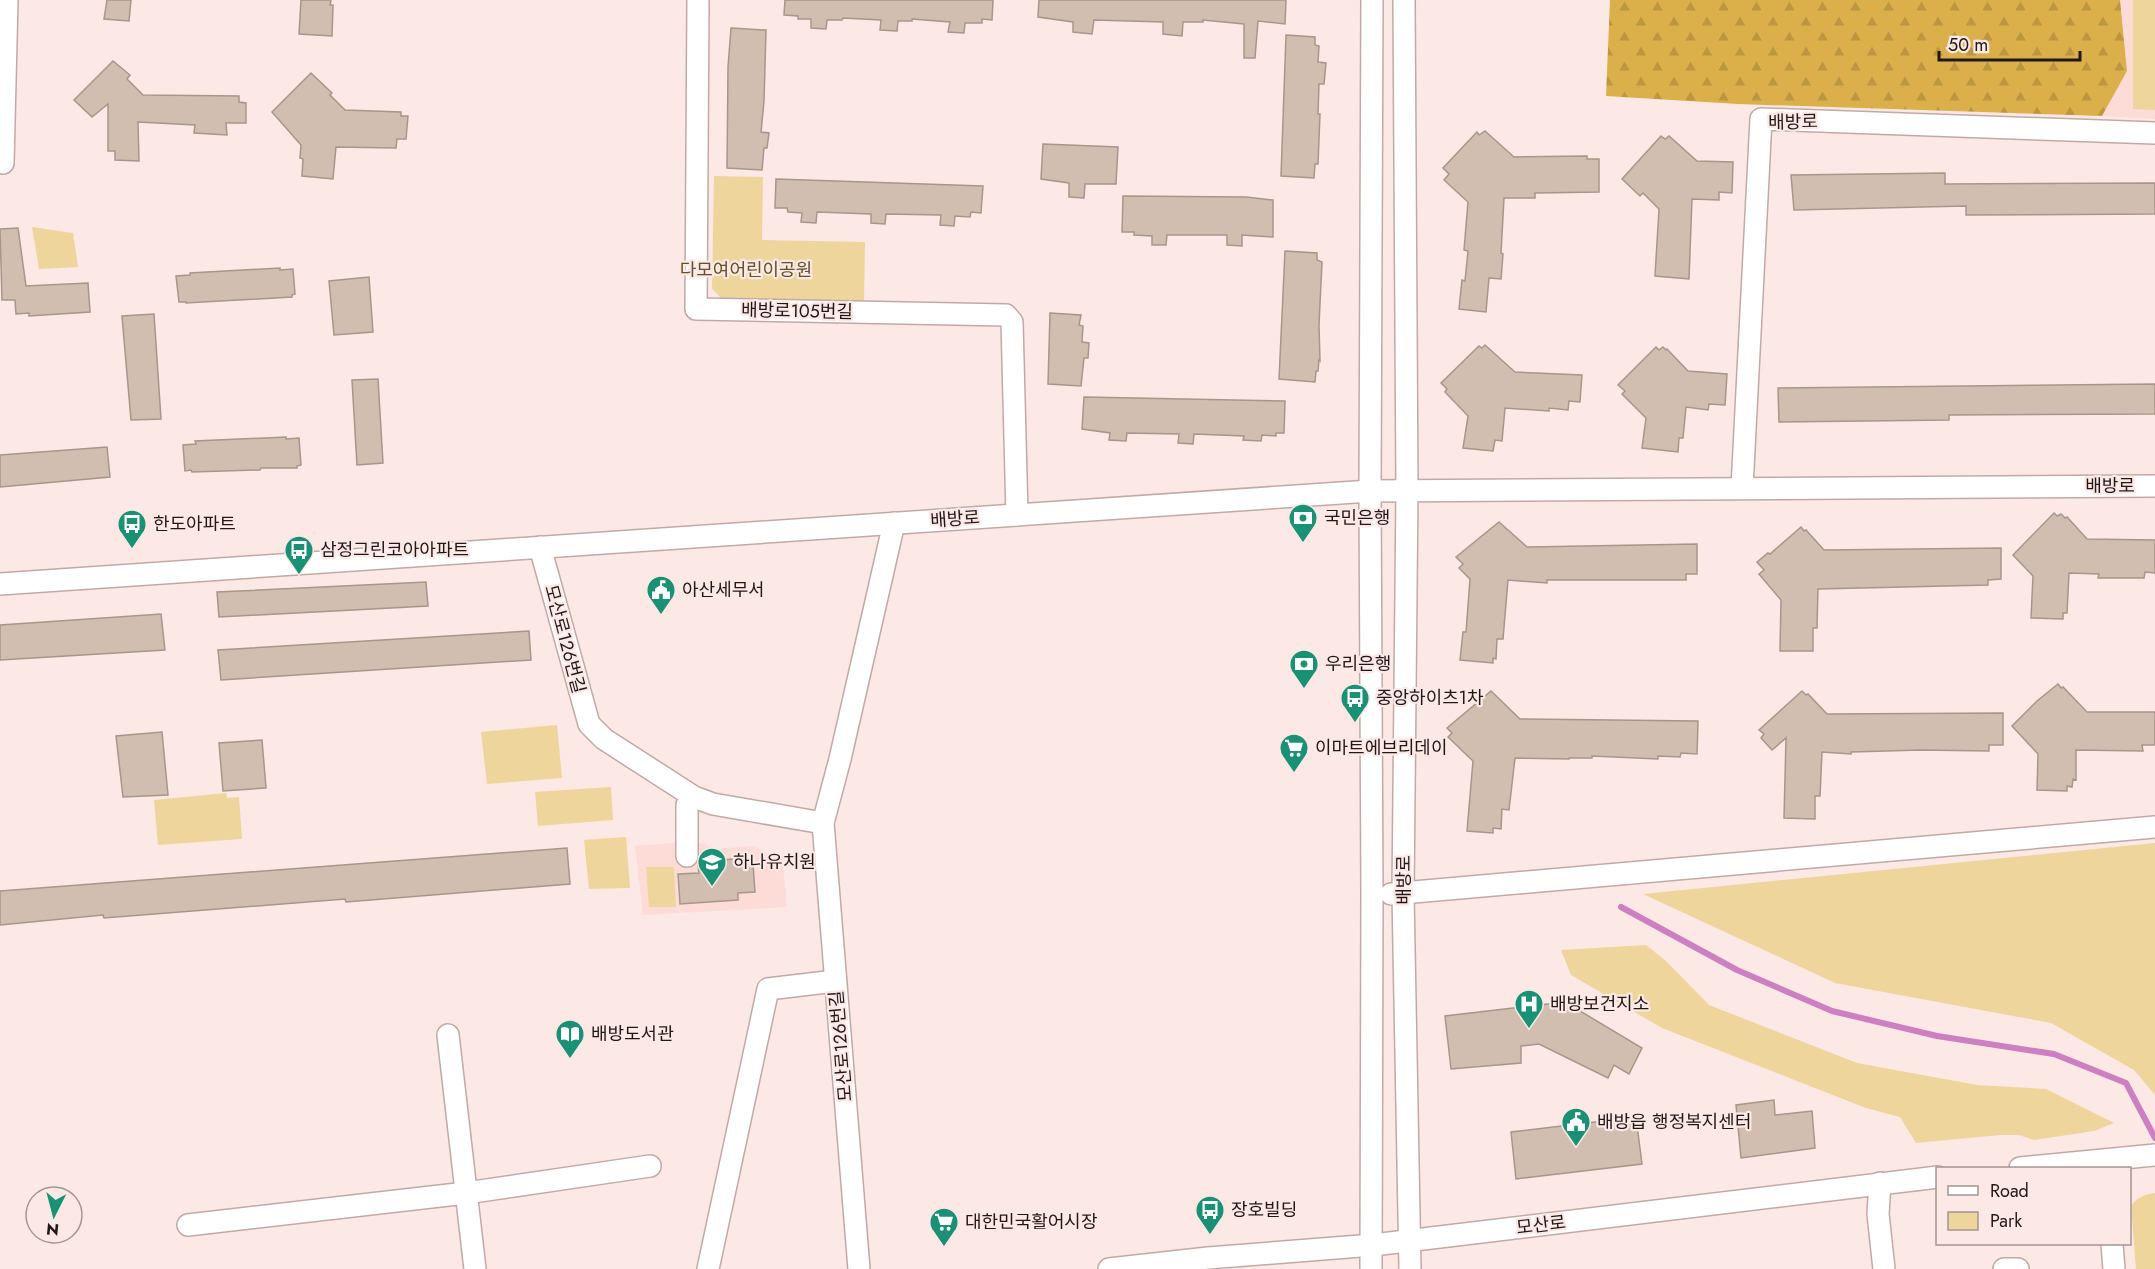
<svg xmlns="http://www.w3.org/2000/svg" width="2155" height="1269" viewBox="0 0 2155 1269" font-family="Jost,'Noto Sans KR',sans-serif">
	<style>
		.built { fill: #fddcd7 }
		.green { fill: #eed59c }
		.forest { fill: url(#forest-firs) }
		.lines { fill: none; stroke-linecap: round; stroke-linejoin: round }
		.stream { stroke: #cc7fc1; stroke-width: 6 }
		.building { fill: #d1beb1; stroke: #a79689; stroke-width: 1.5 }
		.minor-casing { stroke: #c1aaa6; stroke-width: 24 }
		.minor { stroke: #fff; stroke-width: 21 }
		.labels { text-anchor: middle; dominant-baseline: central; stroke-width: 4.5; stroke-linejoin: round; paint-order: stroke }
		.street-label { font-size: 18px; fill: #201817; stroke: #fce8e5 }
		.park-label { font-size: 18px; fill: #635127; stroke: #fce8e5 }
		.poi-label { font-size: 18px; fill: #201817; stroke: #fce8e5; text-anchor: start }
	</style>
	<defs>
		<pattern id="forest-firs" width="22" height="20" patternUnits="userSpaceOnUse" patternTransform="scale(1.5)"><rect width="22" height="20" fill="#dbb04a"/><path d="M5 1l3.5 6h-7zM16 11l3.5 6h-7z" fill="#bc9740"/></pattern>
	</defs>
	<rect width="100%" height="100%" fill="#fce8e5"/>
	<!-- built -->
	<g class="built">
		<path d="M2120,0H2155V119L2102,116L2127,71Z"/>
		<path d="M696,841L716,849L753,846L764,851L783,867L787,907L643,915L635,846Z"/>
	</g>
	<!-- green -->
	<g class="green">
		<path d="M2133,0H2155V110L2133,109Z"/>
		<path d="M714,176L763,177L762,240L865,242L864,305L725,302L712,289Z"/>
		<path d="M32,227L73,233L78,267L39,269Z"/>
		<path d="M557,725L562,778L487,784L481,732Z"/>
		<path d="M611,787L613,820L538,826L535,792Z"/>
		<path d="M226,793L227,798L239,797L242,839L158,845L154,800Z"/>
		<path d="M626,837L630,888L589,889L584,840Z"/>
		<path d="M2155,843V1095L2134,1070L2051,1023L1835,983L1643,894Z"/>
		<path d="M646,867H674L676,907H649Z"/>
		<path d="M1646,945L1666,961L1709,1005L1857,1063L1977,1085L2046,1089L2114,1123L2094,1131L2034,1140L2019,1135H2000L1916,1143L1900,1117L1866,1108L1662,1028L1571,975L1561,950Z"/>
		<path d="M2155,1193V1269H2136L2131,1206C2136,1198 2145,1194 2155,1193Z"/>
	</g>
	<!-- forest -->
	<path class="forest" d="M1610,0H2120L2127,71L2102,116L1738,104L1606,96Z"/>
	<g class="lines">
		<!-- stream -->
		<path class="stream" d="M1621,907L1737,970L1832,1011L1937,1036L2054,1054L2126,1083L2155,1138"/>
	</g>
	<!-- building -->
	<g class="building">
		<path d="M107,0H131L129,21L104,19Z"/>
		<path d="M301,0H331L330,5H333L332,36L299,34Z"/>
		<path d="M785,0H993L992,20L982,19V23H965L964,33L948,32L950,22L912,19V21H898L897,31L880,30L881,20L843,18L842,20H827L826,29L811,28V19H798V16L784,15Z"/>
		<path d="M1039,0H1286L1285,24L1258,21L1255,58H1244V24L1203,20V22H1183L1182,36L1163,34V22L1094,20L1092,34L1073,32V22L1038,17Z"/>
		<path d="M731,28L766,30L764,101L761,132L769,133L767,148H764L762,170L727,168L728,67Z"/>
		<path d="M1286,35L1315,37V45L1319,46L1318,62L1326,63L1324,84H1319L1318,114H1320L1318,164H1315L1314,178L1281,176Z"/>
		<path d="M113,61L130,75L127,79L143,95L239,96V102L246,103V123H226L227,135L194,133L195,125L138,122L139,161L115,160V151H108V104L92,117L74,100Z"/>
		<path d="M311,73L332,93L330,95L345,110L401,112V116H408L406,139H397L396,148L336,147L333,179L302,176L303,159L300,158L301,145L272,112Z"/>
		<path d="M1485,131L1514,157L1587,156V159H1599V192L1535,193V198H1504L1501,253L1503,254L1501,279L1489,278L1486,312L1459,309L1462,280L1465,281L1468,251L1464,250L1468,202L1444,180L1449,174L1443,168L1477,132L1479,135Z"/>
		<path d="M1661,136L1665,139L1669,136L1697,161L1733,162L1732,193L1719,192V200L1692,199L1689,279L1655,276L1659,209L1643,193L1640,196L1622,179Z"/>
		<path d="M1043,144L1118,147L1116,184H1085L1084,198L1069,197V183L1041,179Z"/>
		<path d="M1945,173V184L2155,183V214L1966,215V206L1794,210L1791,175Z"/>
		<path d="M776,179L983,186L981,213L971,212L970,217L955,216L954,226L940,225L941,215L886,214L885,224L871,223V214L817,212L816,223L801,222L802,213L788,212L787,208H775Z"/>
		<path d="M1123,196L1246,197L1273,200V237L1242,235V246L1227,245V235H1167L1166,245H1152V236L1134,235V232H1122Z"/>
		<path d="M18,228L26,286L88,283L90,312L29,316V313L16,314L15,300H2L0,229Z"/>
		<path d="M1285,251L1317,253V260L1322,262L1319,325L1320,361L1319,360L1318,371H1316L1315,382L1279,379Z"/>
		<path d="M280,268V270L293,269L295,294L292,295V297L186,303V302H179L176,276L190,275V273Z"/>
		<path d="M369,277L373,332L334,335L329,281Z"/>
		<path d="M1050,313L1081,315L1079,325L1083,326L1082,342L1089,343L1088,358H1084L1081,386L1048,384Z"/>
		<path d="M154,314L161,419L131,420L122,316Z"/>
		<path d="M1485,345L1515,372L1582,375L1580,402L1569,401L1568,410L1549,408V411L1505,408L1502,441L1495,440L1493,451L1463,448L1468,416L1445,392L1447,389L1441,383L1479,346L1482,348Z"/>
		<path d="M1656,347L1659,350L1663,347L1666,350L1667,349L1688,371L1727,374L1725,405L1709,404L1708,410L1686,407L1683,438H1679L1678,452L1642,448L1646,418L1622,394L1625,391L1618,385Z"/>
		<path d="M378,379L383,463L357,465L352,380Z"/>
		<path d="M2155,384V414L1949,415V420L1779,422L1778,388Z"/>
		<path d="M1084,397L1285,401L1284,433H1276V436L1262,435L1261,441L1243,440L1244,436L1194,434L1193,444L1178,443L1179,434L1127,433L1126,441L1109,440L1110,433L1082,429Z"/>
		<path d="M286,437V439L299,438L301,465L297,466V468H261L260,470L192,472L191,470L185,471L183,445L196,444L195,441Z"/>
		<path d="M107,447L110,477L0,487V455Z"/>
		<path d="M2054,513L2057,516L2061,514L2065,518L2067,517L2087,539L2155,540V573L2145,572L2144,578H2098L2099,574L2069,573L2067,613H2063V619L2031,618L2033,576L2013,555Z"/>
		<path d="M1499,522L1527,547L1697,544V574H1686V580H1547V583L1508,580L1503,639H1497L1496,659L1493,658V663L1460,660L1463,632H1466L1470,579L1459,568L1463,564L1456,557Z"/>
		<path d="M1801,527L1804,531L1806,530L1824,550L2001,548V579L1988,580V585L1818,589L1817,628H1813V651H1780L1781,600L1759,574L1764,570L1757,562L1768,553L1770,554Z"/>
		<path d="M426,582L428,606L219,617L217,592Z"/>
		<path d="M161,614L165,650L0,660V625Z"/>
		<path d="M529,631L531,660L221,680L218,650Z"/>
		<path d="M2058,684L2061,688L2063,687L2087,712H2155V745H2142L2143,751L2076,750V780L2073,779L2072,787L2067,786V791L2037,790L2038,754L2012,726L2037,701Z"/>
		<path d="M1491,691L1520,719L1698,721L1697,754L1681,753L1680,757L1658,756V759L1592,756V758H1569V759L1515,758L1509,810L1502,809L1501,829L1493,828V833L1467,831L1473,761L1448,737L1452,733L1447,728Z"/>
		<path d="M1802,691L1806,695L1808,694L1827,714L2003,713V745H1989V751L1921,750L1851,752V754L1822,752L1820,796H1815V819L1784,818L1786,738L1772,750L1761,738L1764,734L1759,730Z"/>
		<path d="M162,732L168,795L123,797L116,736Z"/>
		<path d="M262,740L266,788L223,791L219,743Z"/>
		<path d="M567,848L570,884L346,902L345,899L104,918L103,915L0,925V891Z"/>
		<path d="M734,859L735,865L753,864L755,892L738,893V900L680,904L678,874L699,873L698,866L705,865V861Z"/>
		<path d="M1565,1002L1642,1048L1629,1074L1614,1065L1608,1078L1539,1044L1521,1046V1063L1451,1069L1445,1016Z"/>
		<path d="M1774,1100L1775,1115L1812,1111L1815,1148L1741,1158L1736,1105Z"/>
		<path d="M1636,1117L1642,1164L1516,1179L1511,1132Z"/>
	</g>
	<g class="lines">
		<!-- minor casing -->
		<g class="minor-casing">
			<g id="minor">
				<path d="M698,0L696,309L1006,315L1012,322L1017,515"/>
				<path d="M1404,0L1407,490L1403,894L1410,1269"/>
				<path d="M3,163L7,0"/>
				<path d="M1742,488L1761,119L2155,133"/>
				<path d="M540,547L589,724L604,739L694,797L713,804L823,823"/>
				<path d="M0,584L1370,491L2155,486"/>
				<path d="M687,856V805L694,797"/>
				<path d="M1391,894L2155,827"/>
				<path d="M448,1035L475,1269"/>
				<path d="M2020,1168L2155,1155"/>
				<path d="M1880,1183L1878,1214L1884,1269"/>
				<path d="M188,1225L466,1193L650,1166"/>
				<path d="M2112,1244L2114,1269"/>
				<path d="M708,1269L768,989L835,981"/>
				<path d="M859,1269L823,823L840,759L894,523"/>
				<path d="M1109,1269L1208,1258L1373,1245L1938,1177"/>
				<path d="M1371,1269L1372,893L1370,491L1372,0"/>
				<path d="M2004,1269H2018"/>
			</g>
		</g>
		<!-- minor -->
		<use href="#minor" class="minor"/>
	</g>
	<!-- icons -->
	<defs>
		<g id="bank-pin" transform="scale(1.5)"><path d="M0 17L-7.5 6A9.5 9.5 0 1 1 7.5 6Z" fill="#1a9175" stroke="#fce8e5"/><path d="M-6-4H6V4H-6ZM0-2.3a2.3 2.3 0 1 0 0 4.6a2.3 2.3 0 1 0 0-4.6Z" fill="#fff"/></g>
		<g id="bus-pin" transform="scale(1.5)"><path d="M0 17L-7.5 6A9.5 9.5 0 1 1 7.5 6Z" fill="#1a9175" stroke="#fce8e5"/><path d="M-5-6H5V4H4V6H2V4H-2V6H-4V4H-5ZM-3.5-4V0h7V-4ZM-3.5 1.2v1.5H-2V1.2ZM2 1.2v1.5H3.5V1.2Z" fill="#fff"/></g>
		<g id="civic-pin" transform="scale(1.5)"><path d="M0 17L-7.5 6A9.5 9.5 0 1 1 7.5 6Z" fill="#1a9175" stroke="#fce8e5"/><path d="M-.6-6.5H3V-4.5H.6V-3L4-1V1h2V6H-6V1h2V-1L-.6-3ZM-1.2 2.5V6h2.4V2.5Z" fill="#fff"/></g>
		<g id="supermarket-pin" transform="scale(1.5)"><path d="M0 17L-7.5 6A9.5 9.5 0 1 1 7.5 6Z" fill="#1a9175" stroke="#fce8e5"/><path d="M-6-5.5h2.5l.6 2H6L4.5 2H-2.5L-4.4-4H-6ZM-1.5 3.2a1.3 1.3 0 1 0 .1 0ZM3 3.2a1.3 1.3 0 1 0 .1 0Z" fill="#fff"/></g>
		<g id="school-pin" transform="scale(1.5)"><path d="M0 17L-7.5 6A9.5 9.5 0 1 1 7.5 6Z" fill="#1a9175" stroke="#fce8e5"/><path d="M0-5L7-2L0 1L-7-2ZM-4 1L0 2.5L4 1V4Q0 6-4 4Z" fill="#fff"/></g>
		<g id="hospital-pin" transform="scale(1.5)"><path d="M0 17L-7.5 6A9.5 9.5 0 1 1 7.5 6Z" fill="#1a9175" stroke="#fce8e5"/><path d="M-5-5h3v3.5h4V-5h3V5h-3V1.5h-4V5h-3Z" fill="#fff"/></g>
		<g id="library-pin" transform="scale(1.5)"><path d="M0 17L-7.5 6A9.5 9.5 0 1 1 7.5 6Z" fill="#1a9175" stroke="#fce8e5"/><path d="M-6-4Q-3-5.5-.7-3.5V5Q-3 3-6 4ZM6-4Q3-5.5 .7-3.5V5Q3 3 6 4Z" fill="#fff"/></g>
	</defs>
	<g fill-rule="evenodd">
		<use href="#bank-pin" x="1303" y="518"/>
		<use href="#bus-pin" x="132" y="524"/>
		<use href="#bus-pin" x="299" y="550"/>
		<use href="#civic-pin" x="661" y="590"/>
		<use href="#bank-pin" x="1304" y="664"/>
		<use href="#bus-pin" x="1355" y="698"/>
		<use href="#supermarket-pin" x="1294" y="748"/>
		<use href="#school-pin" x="712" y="862"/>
		<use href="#hospital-pin" x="1529" y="1004"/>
		<use href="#library-pin" x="570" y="1034"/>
		<use href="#civic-pin" x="1576" y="1122"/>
		<use href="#bus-pin" x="1210" y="1210"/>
		<use href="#supermarket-pin" x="944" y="1222"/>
	</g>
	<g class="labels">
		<!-- street labels -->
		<g class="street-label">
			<text transform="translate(1793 122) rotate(-1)">배방로</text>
			<text transform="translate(797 311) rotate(1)">배방로105번길</text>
			<text x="2110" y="486">배방로</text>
			<text transform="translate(955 519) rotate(-4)">배방로</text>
			<text transform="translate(565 639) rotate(75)">모산로126번길</text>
			<text transform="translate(1404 880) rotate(-90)">배방로</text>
			<text transform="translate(841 1046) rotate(-95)">모산로126번길</text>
			<text transform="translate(1541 1225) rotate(-7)">모산로</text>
		</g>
		<!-- park labels -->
		<g class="park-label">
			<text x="746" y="270">다모여어린이공원</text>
		</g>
		<!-- poi labels -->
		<g class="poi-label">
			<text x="1324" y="518">국민은행</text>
			<text x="153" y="524">한도아파트</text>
			<text x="320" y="550">삼정그린코아아파트</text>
			<text x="682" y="590">아산세무서</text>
			<text x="1325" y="664">우리은행</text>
			<text x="1376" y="698">중앙하이츠1차</text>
			<text x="1315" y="748">이마트에브리데이</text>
			<text x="733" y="862">하나유치원</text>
			<text x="1550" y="1004">배방보건지소</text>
			<text x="591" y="1034">배방도서관</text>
			<text x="1597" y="1122">배방읍 행정복지센터</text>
			<text x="1231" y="1210">장호빌딩</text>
			<text x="965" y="1222">대한민국활어시장</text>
		</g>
	</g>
	<!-- legend -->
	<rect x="1936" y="1167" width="195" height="78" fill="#fce8e5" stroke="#a49593" stroke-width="1.5"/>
	<rect x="1948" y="1186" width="30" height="9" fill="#ffffff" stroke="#a49593" stroke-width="1.5"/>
	<text x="1990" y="1197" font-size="18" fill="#201817">Road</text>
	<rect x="1948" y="1212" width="30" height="18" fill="#eed59c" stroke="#a49593" stroke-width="1.5"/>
	<text x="1990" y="1227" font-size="18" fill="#201817">Park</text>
	<!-- north arrow -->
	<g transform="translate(54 1215) rotate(186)"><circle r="28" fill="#fce8e5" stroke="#a49593" stroke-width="1.5"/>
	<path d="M0-4.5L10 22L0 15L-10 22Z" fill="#1a9175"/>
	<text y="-9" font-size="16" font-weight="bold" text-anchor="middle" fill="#201817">N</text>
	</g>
	<!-- scale -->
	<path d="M1939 51v9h141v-9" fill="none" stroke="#201817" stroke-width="3"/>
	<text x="1948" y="51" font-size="18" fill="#201817" stroke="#fce8e5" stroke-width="4.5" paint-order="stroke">50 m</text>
</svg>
